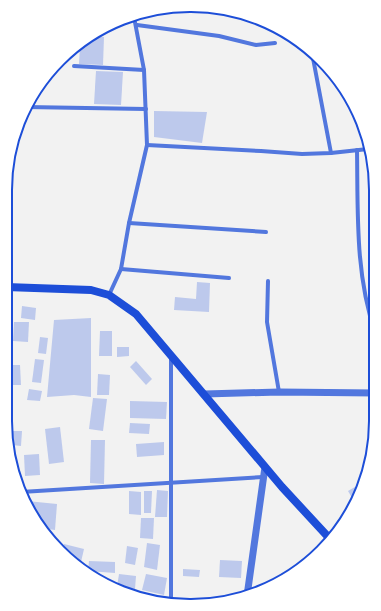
<svg xmlns="http://www.w3.org/2000/svg" width="381" height="611" viewBox="0 0 381 611" font-family="'Fira Sans',sans-serif">
	<style>
		.building { fill: #bdc9ec }
		.lines { fill: none; stroke-linecap: round; stroke-linejoin: round }
		.minor { stroke: #5277de; stroke-width: 4 }
		.tertiary { stroke: #5277de; stroke-width: 7 }
		.secondary { stroke: #1d4ed8; stroke-width: 8 }
		.rim { fill: none; stroke: #1d4ed8; stroke-width: 2 }
	</style>
	<rect width="100%" height="100%" fill="#f2f2f2"/>
	<!-- building -->
	<g class="building">
		<path d="M90,36L104,37L103,65L79,64L80,45Z"/>
		<path d="M96,71L123,72L121,105L94,104Z"/>
		<path d="M154,111L207,112L202,143L154,137Z"/>
		<path d="M197,282L210,283L209,312L174,310L175,297L196,299Z"/>
		<path d="M22,306L36,308L35,320L21,318Z"/>
		<path d="M91,318V397L74,395L47,397L54,320Z"/>
		<path d="M14,322H29L28,342L13,341Z"/>
		<path d="M100,331H112V356H99Z"/>
		<path d="M40,337L48,338L46,354L38,353Z"/>
		<path d="M117,347H129V356L117,357Z"/>
		<path d="M35,359L44,360L41,383L32,382Z"/>
		<path d="M136,361L152,379L146,385L130,367Z"/>
		<path d="M5,365H20L21,385H5Z"/>
		<path d="M98,374L110,375L109,395H97Z"/>
		<path d="M29,389L42,391L40,401L27,400Z"/>
		<path d="M93,398L107,399L103,431L89,429Z"/>
		<path d="M130,401L167,402L166,419L130,418Z"/>
		<path d="M130,423L150,424L149,434L129,433Z"/>
		<path d="M60,427L64,462L49,464L45,429Z"/>
		<path d="M13,431H22L21,446L12,445Z"/>
		<path d="M91,440H105L104,484L90,483Z"/>
		<path d="M164,442V455L137,457L136,444Z"/>
		<path d="M39,454L40,475L25,476L24,455Z"/>
		<path d="M365,481L362,492L355,503L348,491Z"/>
		<path d="M157,490L168,491L167,517H155Z"/>
		<path d="M129,491L141,492V515L129,514Z"/>
		<path d="M144,491H152L151,513H144Z"/>
		<path d="M27,501L57,504L55,530L41,528L36,524L27,504Z"/>
		<path d="M141,518H154L153,539L140,538Z"/>
		<path d="M147,543L160,545L157,570L144,567Z"/>
		<path d="M64,544L84,549L81,562L69,559L62,551Z"/>
		<path d="M127,546L138,548L135,565L125,563Z"/>
		<path d="M220,560L242,561L241,578L219,577Z"/>
		<path d="M89,561L115,562V573L88,571Z"/>
		<path d="M183,569L200,570L199,577L183,576Z"/>
		<path d="M119,574L136,576L135,589L117,587Z"/>
		<path d="M146,574L167,578L164,595L142,590Z"/>
	</g>
	<g class="lines">
		<!-- minor -->
		<g class="minor">
			<path d="M137,25L219,36L256,45L275,43"/>
			<path d="M312,53L331,153"/>
			<path d="M74,66L144,70"/>
			<path d="M26,107L146,109"/>
			<path d="M147,145L261,151L302,154L331,153L368,149"/>
			<path d="M357,150C358,211 355,274 375,332"/>
			<path d="M129,223L266,232"/>
			<path d="M121,269L229,278"/>
			<path d="M268,281L267,322L279,392"/>
			<path d="M109,295L121,269L129,223L147,145L144,70L134,17"/>
			<path d="M21,492L263,477"/>
			<path d="M171,604V356"/>
		</g>
		<!-- tertiary -->
		<g class="tertiary">
			<path d="M205,394L279,392L375,393"/>
			<path d="M247,596L265,467"/>
		</g>
		<!-- secondary -->
		<path class="secondary" d="M6,287L91,290L109,295L136,314L282,487L331,540"/>
	</g>
	<!-- crop -->
	<path d="M0 0H381V611H0ZM190 12H191A178 178 0 0 1 369 190V421A178 178 0 0 1 191 599H190A178 178 0 0 1 12 421V190A178 178 0 0 1 190 12Z" fill="#fff" fill-rule="evenodd"/>
	<path class="rim" d="M190 12H191A178 178 0 0 1 369 190V421A178 178 0 0 1 191 599H190A178 178 0 0 1 12 421V190A178 178 0 0 1 190 12Z"/>
</svg>
